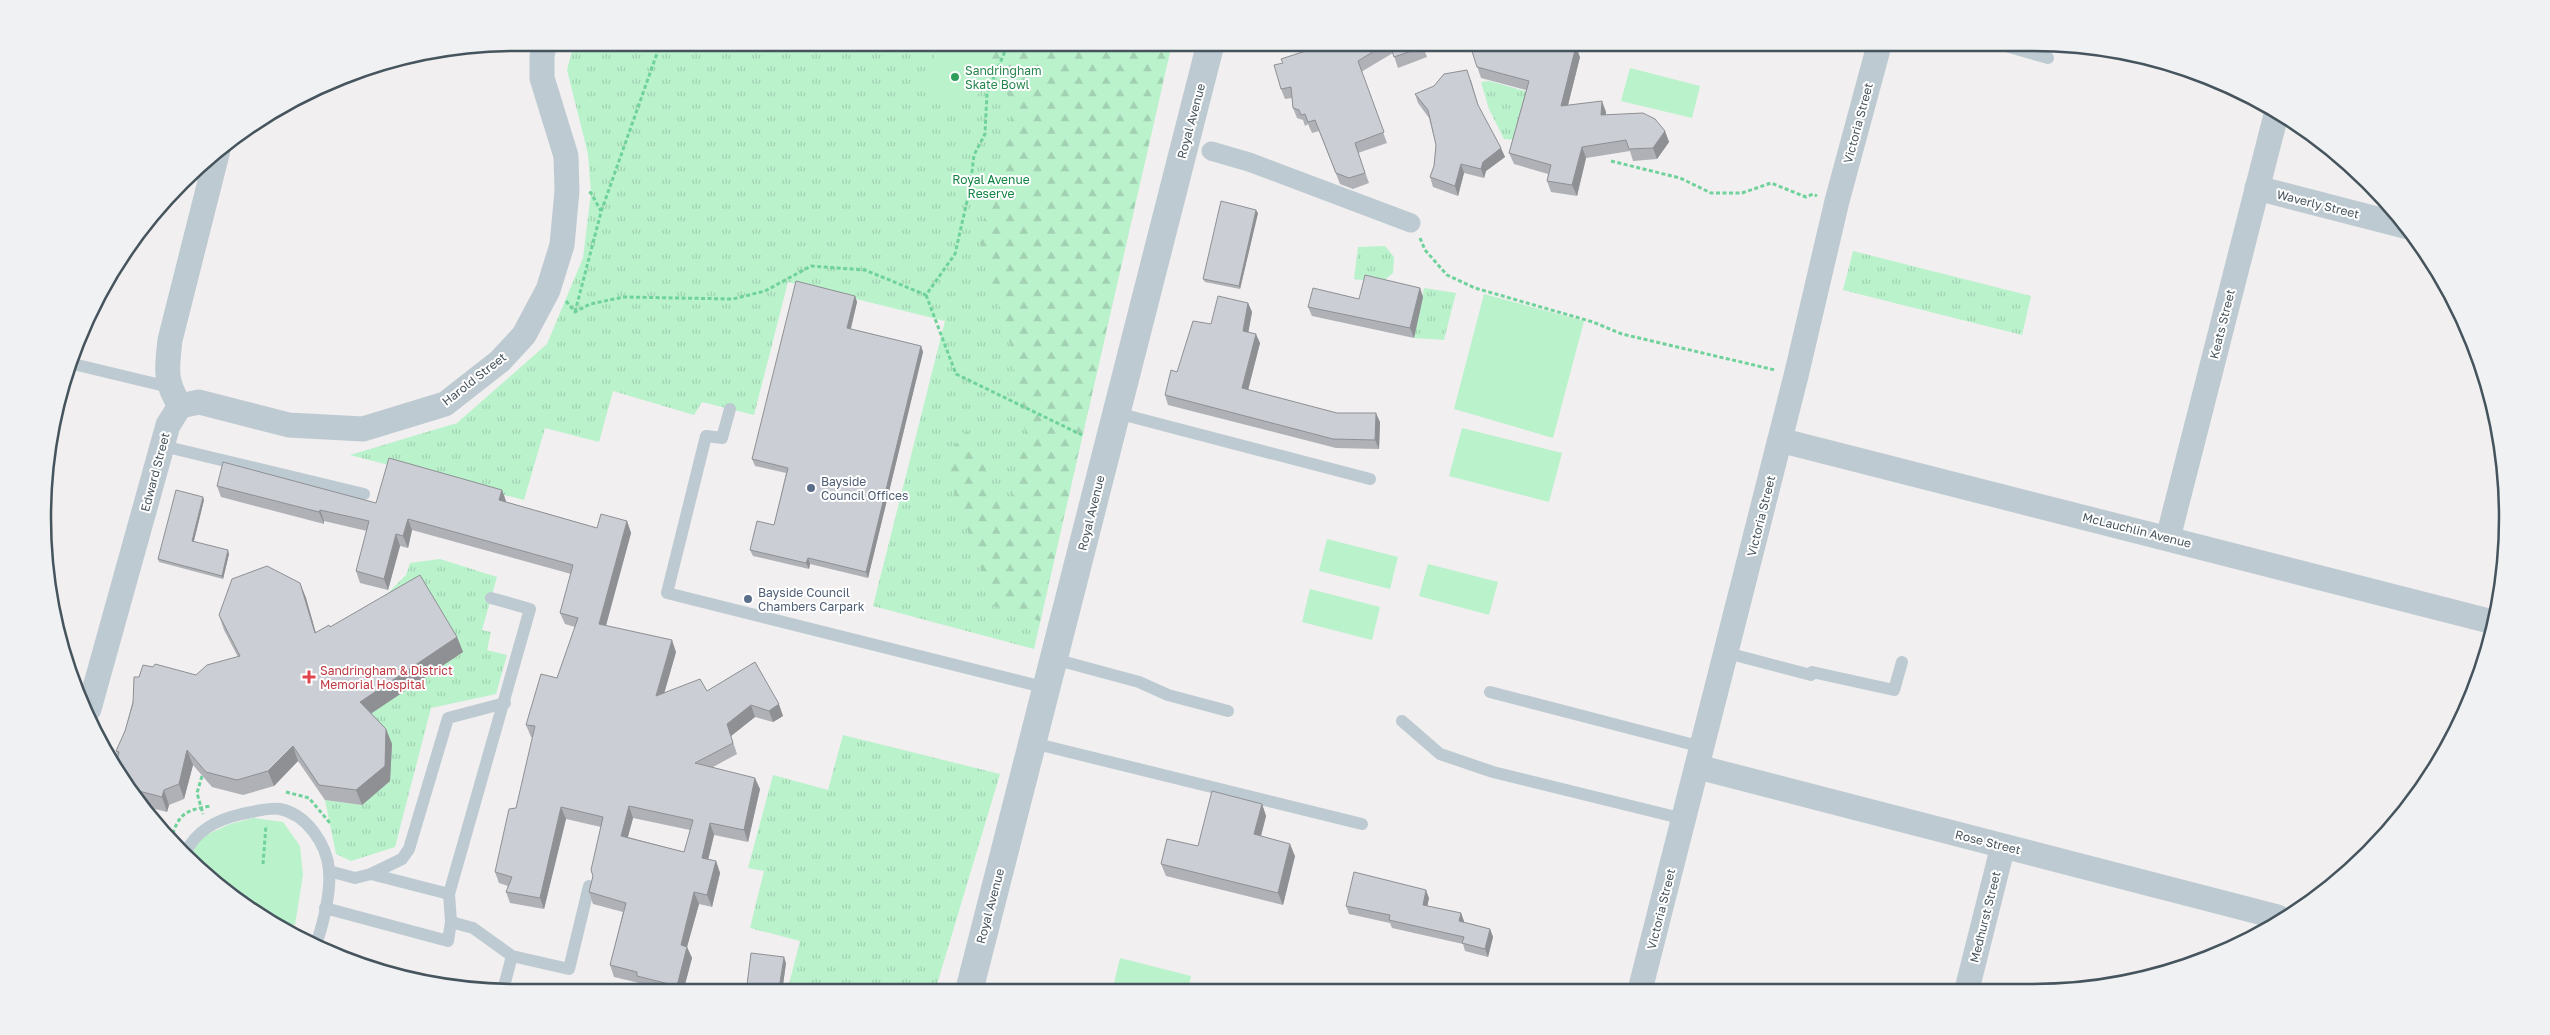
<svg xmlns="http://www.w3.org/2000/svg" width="2550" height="1035" viewBox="0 0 2550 1035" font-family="'Golos Text',sans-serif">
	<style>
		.grass { fill: url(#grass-tufts) }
		.forest { fill: url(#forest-firs) }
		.garden { fill: #baf2cc }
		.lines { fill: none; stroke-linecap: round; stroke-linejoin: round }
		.path { stroke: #70d29b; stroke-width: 3; stroke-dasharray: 4 2.5; stroke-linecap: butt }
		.service { stroke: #becad2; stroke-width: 12 }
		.pedestrian { stroke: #becad2; stroke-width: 19 }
		.minor { stroke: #becad2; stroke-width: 25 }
		.tertiary { stroke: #becad2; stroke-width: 28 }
		.wall { fill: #afb1b6; fill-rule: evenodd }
		.shaded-wall { fill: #8e9094 }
		.building { fill: #cbced4; stroke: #8e9094; fill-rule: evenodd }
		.leisure-dot { fill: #2e9e5b; stroke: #fff; stroke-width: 2 }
		.service-dot { fill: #5c6f8a; stroke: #fff; stroke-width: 2 }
		.health-dot { fill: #e0444e; stroke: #fff; stroke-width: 2 }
		.labels { text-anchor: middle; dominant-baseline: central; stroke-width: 4; stroke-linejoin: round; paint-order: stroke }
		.leisure-label { font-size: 12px; fill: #27864d; stroke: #fff; text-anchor: start }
		.street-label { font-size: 12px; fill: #46545d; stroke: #fff }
		.park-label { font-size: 12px; fill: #118443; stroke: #fff }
		.service-label { font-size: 12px; fill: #4e5e75; stroke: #fff; text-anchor: start }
		.health-label { font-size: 12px; fill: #be3a42; stroke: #fff; text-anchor: start }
		.rim { fill: none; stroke: #46545d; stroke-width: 2.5 }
	</style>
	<defs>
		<pattern id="grass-tufts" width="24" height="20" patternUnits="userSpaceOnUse" patternTransform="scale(1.25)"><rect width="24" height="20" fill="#baf2cc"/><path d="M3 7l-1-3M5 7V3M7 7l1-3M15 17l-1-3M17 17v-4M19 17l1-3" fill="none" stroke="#a1d1b2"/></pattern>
		<pattern id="forest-firs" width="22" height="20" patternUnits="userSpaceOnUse" patternTransform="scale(1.25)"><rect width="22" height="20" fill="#baf2cc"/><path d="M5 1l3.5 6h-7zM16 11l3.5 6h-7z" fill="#a1d1b2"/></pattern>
	</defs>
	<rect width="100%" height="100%" fill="#f1efef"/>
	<!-- grass -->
	<g class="grass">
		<path d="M574,43H1172L1034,649L873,606L945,321L788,282L754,415L702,402L694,415L613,391L599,442L545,428L524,500L350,455L457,423L547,344L583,258L591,193L588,154L567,70Z"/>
		<path d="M1489,81L1532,93L1519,140L1504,139L1489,109L1481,82Z"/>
		<path d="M1385,246L1394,257L1393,273L1382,282L1354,279L1358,247Z"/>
		<path d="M1853,251L2031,296L2022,335L1843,290Z"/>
		<path d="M1424,288L1456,293L1444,340L1414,338Z"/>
		<path d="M440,559L497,577L482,630L491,632L487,650L507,655L496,694L431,708L395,847L351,861L336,854L325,800L362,805L366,717L346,636L406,575L410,563Z"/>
		<path d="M843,735L1000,774L935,991L787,992L800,941L750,928L764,871L748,868L773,775L828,790Z"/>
	</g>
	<!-- forest -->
	<path class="forest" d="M994,43H1172L1040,621L994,606L944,462L966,429L1008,516L1025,432L1010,344L979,239L1015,107L990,59Z"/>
	<!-- garden -->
	<g class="garden">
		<path d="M937,43H986L985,62L977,97L967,104L940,100L927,87Z"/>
		<path d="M1630,68L1700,86L1692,118L1621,101Z"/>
		<path d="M1484,294L1584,321L1553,438L1454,409Z"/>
		<path d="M1462,428L1562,453L1549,502L1449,476Z"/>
		<path d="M1327,539L1398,557L1390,589L1319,571Z"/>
		<path d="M1428,564L1498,582L1489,615L1419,596Z"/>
		<path d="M1310,589L1380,607L1372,640L1302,622Z"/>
		<path d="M254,818L283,822L300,846L303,875L295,925C251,915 222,888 189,858L202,837L230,824Z"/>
		<path d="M1120,958L1191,976L1188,991H1112Z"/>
	</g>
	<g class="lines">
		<!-- path -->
		<g class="path">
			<path d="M1611,161L1680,178L1711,193H1742L1771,183L1806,197L1813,194L1817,196"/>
			<path d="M589,192L591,193L601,211"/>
			<path d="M1420,238L1425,250L1447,275L1475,288L1593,322L1622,334L1775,370"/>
			<path d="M926,295L956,374L1082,435"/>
			<path d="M566,301L575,312L590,304L624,297L733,299L765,291L811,266L865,270L926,295L955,254L970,188L974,155L985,134L987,93L1009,42"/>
			<path d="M575,312L601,212L661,42"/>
			<path d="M202,776L197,793L203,814"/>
			<path d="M286,792L309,798L330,823"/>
			<path d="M171,840C178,814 185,810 211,806"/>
			<path d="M263,864L266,825"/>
		</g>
		<!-- service -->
		<g class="service">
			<path d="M1992,42L2048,58"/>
			<path d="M69,363L169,387"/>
			<path d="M730,409L722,438L706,436L667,593L1047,688"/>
			<path d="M1117,413L1370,479"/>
			<path d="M163,446L364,494"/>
			<path d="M1727,653L1811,675L1812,672L1894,690L1902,662"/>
			<path d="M1054,659L1139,682L1168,695L1228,711"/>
			<path d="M1490,692L1702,747"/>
			<path d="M1402,721L1440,754L1493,772L1684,819"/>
			<path d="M1033,743L1362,824"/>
			<path d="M185,854C195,831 218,819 242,814C253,812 269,807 280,809C306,814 327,844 329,870C331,894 324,920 317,942"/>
			<path d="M329,871L355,878L371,874L449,894"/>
			<path d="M371,874L402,859L409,849L448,718L505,703"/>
			<path d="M325,908L448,941L451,922L449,894L530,609L491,598"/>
			<path d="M451,922L473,928L512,956L569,969L589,886"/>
			<path d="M503,990L512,956"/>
		</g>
		<!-- pedestrian -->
		<path class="pedestrian" d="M1211,151L1249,162L1411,223"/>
		<!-- minor -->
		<g class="minor">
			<path d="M2257,188L2408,227"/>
			<path d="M180,406L199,402L289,425L363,429L445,404L500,361L524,335L548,290L562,245L567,191L566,156L542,78V56L545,42"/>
			<path d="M180,406C164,380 167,369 170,340L218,150"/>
			<path d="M1780,440L2493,622"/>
			<path d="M2168,538L2277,111"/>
			<path d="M89,709L168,425L180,406"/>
			<path d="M1698,767L2278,917"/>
			<path d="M1967,989L2003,846"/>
			<path d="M1640,990L1796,376L1837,201L1880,42"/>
		</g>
		<!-- tertiary -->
		<path class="tertiary" d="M969,991L1211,42"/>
	</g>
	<!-- wall -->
	<g class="wall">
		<path d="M1320,42H1421L1427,57L1398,68L1393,53L1361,72L1387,143L1358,153L1369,183L1353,189L1340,184L1319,131L1312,133L1308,124L1305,126L1303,120L1297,118L1293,108L1292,98L1285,99L1281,89L1283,63L1321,46Z"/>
		<path d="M1469,42L1580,57L1568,105L1606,112V115L1665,131L1669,142L1657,159L1633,161L1630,151L1586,158L1577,196L1551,192L1547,181L1548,174L1514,164L1509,153L1526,90L1481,78Z"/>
		<path d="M1471,80L1479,108L1505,157L1486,171L1484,178L1464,173L1458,196L1433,187L1430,177L1434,166L1436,145L1429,118L1418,103L1415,94Z"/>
		<path d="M1258,213L1240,289L1205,282L1203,279Z"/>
		<path d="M1420,288L1423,297L1414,338L1312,316L1308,307L1359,299Z"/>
		<path d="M855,296L857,302L851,329L921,346L923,352L868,578L810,564L809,569L753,556L750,550L774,525L786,473L755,466L752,459Z"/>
		<path d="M1248,303L1252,312L1248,332L1260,343L1248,390L1337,413L1380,422L1379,449L1336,448L1168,405L1165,395L1177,372L1211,324Z"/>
		<path d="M217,486L376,503L502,490L506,502L597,528L627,521L631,533L606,626L676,652L664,693L707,691L755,662L783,716L773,722L755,717L731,736L737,754L713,767L760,789L748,842L714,835L708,859L716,861L720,873L712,907L699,904L687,947L692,958L683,992H659L641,987L639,983L614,977L610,965L623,912L593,904L589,892L593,876L601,827L566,819L544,909L510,903L506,892L508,886L499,883L495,872L516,808L533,737H531L526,725L557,678L575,627L565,624L560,613L571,574L412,530L408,548L400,546L388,590L360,583L356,571L367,531L324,521V524L221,497ZM633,818L690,830L684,852L628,837Z"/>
		<path d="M204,500L194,541L229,554L223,579L159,562L158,559Z"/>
		<path d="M300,583L306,598L316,633L330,627L457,637L463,652L371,713L386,729L392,744L390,781L362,805L325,800L298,761L274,786L243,795L212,787L193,765L184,799L169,805L167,812L143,806L115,767L118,756L116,751L125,731L139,677L153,667L196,675L238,657L224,630L219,615Z"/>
		<path d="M1262,804L1266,816L1261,836L1295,856L1283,905L1166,876L1161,864L1198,846Z"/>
		<path d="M1429,898L1427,906L1461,913L1464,922L1490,929L1493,937L1488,957L1465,951L1463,944L1392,928L1390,923L1349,914L1346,906Z"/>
		<path d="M786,963L782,992H755L749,991L747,985Z"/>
	</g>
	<!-- shaded-wall -->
	<g class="shaded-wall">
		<path d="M1576,46L1580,57L1565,117L1561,106Z"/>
		<path d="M1602,101L1606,112L1605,126L1601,115Z"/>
		<path d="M1665,131L1669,142L1657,159L1653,148Z"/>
		<path d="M1582,147L1586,158L1577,196L1572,185Z"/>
		<path d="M1501,148L1505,157L1486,171L1484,178L1481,169L1483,162Z"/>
		<path d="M1461,164L1464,173L1458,196L1455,186Z"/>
		<path d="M1256,210L1258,213L1240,289L1239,286Z"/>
		<path d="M1420,288L1423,297L1414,338L1410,328Z"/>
		<path d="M855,296L857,302L849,335L847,328Z"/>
		<path d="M1248,303L1252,312L1247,340L1243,331Z"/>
		<path d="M1256,334L1260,343L1246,398L1242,388Z"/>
		<path d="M921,346L923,352L868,578L866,572Z"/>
		<path d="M1376,413L1380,422L1379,449L1375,440Z"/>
		<path d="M502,490L506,501L503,512L499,500Z"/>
		<path d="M203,497L204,500L193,544L192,541Z"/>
		<path d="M320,510L324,521V524L319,512Z"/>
		<path d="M408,519L412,530L408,548L403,536Z"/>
		<path d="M627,521L631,533L603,636L599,624Z"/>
		<path d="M396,534L400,546L388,590L384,579Z"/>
		<path d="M228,550L229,554L223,579L222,576Z"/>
		<path d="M808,558L810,564L809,569L806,563Z"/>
		<path d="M300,583L306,598L320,648L315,633Z"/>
		<path d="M457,637L463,652L366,717L360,702Z"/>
		<path d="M672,640L676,652L660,708L656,696Z"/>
		<path d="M779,704L783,716L773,722L769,711Z"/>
		<path d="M751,705L755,717L731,736L737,754L727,724Z"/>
		<path d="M386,729L392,744L390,781L362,805L356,790Z"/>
		<path d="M293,746L298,761L274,786L268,771Z"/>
		<path d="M187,750L193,765L184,799L179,784Z"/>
		<path d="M755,778L760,789L748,842L744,830Z"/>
		<path d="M164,790L169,805L167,812L162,797Z"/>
		<path d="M1262,804L1266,816L1258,847L1254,834Z"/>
		<path d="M629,806L633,818L625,847L621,836Z"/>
		<path d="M561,807L566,819L544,909L540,898Z"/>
		<path d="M710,823L714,835L706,869L702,858Z"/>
		<path d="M1290,844L1295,856L1283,905L1278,893Z"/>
		<path d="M716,861L720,873L712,907L707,895Z"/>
		<path d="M1426,890L1429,898L1426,913L1423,905Z"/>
		<path d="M694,892L699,904L687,947L692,958L683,992H680L677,986L681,945Z"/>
		<path d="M1461,913L1464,921L1462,929L1459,921Z"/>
		<path d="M1490,929L1493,937L1488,957L1485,949Z"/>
		<path d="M784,957L786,963L782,992H780L779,989Z"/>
	</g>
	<!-- building -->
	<g class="building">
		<path d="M1320,42H1389L1358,61L1384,132L1355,143L1365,173L1349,178L1336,173L1315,120L1308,122L1305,114L1301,115L1299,110L1293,108L1291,87L1281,89L1274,65L1283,63L1281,59L1321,46Z"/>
		<path d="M1389,42H1421L1423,47L1394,57Z"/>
		<path d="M1469,42H1562L1576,46L1561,106L1602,101L1601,115L1643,113L1655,119L1665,131L1653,148L1629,149L1626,140L1582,147L1572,185L1547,181L1551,165L1509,153L1529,81L1477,67Z"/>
		<path d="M1467,70L1478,105L1501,148L1483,162L1481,169L1461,164L1455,186L1430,177L1434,166L1436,145L1428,110L1415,94L1434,86L1444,74Z"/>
		<path d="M1221,201L1256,210L1239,286L1203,279Z"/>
		<path d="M1365,275L1420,288L1410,328L1308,307L1313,288L1359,299Z"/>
		<path d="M796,281L855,296L847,328L921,346L866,572L808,558L806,563L750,550L757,521L774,525L788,468L752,459Z"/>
		<path d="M1218,296L1248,303L1243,331L1256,334L1242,388L1337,413H1376L1375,440L1333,439L1165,395L1171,370L1177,372L1193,321L1211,324Z"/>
		<path d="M389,458L502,490L499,500L597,528L601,514L627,521L599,624L672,640L656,696L700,679L707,691L755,662L779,704L769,711L751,705L727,724L733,743L695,763L755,778L744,830L710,823L702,858L716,861L707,895L694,892L681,945L687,947L677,986L637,976V972L610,965L626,903L589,892L593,876L591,870L603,817L561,807L540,898L506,892L512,877L495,872L509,809L516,808L535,726L526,725L541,674L557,678L578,618L560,613L573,565L408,519L403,536L396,534L384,579L356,571L369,521L320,510L319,512L217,486L223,462L376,503ZM629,806L693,820L684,852L621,836Z"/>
		<path d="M176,490L203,497L192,541L228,550L222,576L158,559Z"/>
		<path d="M267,566L300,583L315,633L329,625L330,627L420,575L457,637L360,702L386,729L385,766L356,790L319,785L293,746L268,771L237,780L206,772L187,750L179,784L164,790L162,797L131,789L132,780L121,776L115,767L119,752L116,751L125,731L133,703L134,677H139L143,665L153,667L155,664L196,675L207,665L240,656L219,615L232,579Z"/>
		<path d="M1212,791L1262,804L1254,834L1290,844L1278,893L1161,864L1167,839L1198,846Z"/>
		<path d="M1354,872L1426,890L1423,905L1461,913L1459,921L1490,929L1485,949L1462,943L1464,937L1389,920L1390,915L1346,906Z"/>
		<path d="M751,953L784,957L779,989L747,985Z"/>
	</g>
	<!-- markers -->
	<circle class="leisure-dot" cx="955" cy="77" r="5"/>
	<g class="service-dot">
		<circle cx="811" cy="488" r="5"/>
		<circle cx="748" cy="599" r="5"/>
	</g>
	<path class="health-dot" d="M306.5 669.5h5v5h5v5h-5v5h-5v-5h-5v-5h5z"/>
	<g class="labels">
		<!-- leisure labels -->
		<g class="leisure-label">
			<text x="965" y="70">Sandringham<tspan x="965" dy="14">Skate Bowl</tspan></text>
		</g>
		<!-- street labels -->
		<g class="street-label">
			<text transform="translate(1191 121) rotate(-75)">Royal Avenue</text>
			<text transform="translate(1858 123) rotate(-75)">Victoria Street</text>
			<text transform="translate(2318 204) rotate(14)">Waverly Street</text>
			<text transform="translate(2222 324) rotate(-76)">Keats Street</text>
			<text transform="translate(474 379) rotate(-38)">Harold Street</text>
			<text transform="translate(155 472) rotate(-75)">Edward Street</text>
			<text transform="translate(1091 513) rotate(-76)">Royal Avenue</text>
			<text transform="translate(1761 516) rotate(-76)">Victoria Street</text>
			<text transform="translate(2137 530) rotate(14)">McLauchlin Avenue</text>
			<text transform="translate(1988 842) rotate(14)">Rose Street</text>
			<text transform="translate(990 906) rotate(-75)">Royal Avenue</text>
			<text transform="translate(1661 909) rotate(-76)">Victoria Street</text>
			<text transform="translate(1985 917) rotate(-76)">Medhurst Street</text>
		</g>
		<!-- park labels -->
		<g class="park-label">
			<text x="991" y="179">Royal Avenue<tspan x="991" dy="14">Reserve</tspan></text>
		</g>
		<!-- service labels -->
		<g class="service-label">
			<text x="821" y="481">Bayside<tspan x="821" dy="14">Council Offices</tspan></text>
			<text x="758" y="592">Bayside Council<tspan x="758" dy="14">Chambers Carpark</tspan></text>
		</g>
		<!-- health labels -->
		<g class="health-label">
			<text x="320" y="670">Sandringham &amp; District<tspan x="320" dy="14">Memorial Hospital</tspan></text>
		</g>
	</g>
	<!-- crop -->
	<path d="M0 0H2550V1035H0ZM517 51H2033A466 466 0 0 1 2499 517V518A466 466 0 0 1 2033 984H517A466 466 0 0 1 51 518V517A466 466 0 0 1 517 51Z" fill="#f0f1f2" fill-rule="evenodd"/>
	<path class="rim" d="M517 51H2033A466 466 0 0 1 2499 517V518A466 466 0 0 1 2033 984H517A466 466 0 0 1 51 518V517A466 466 0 0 1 517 51Z"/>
</svg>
